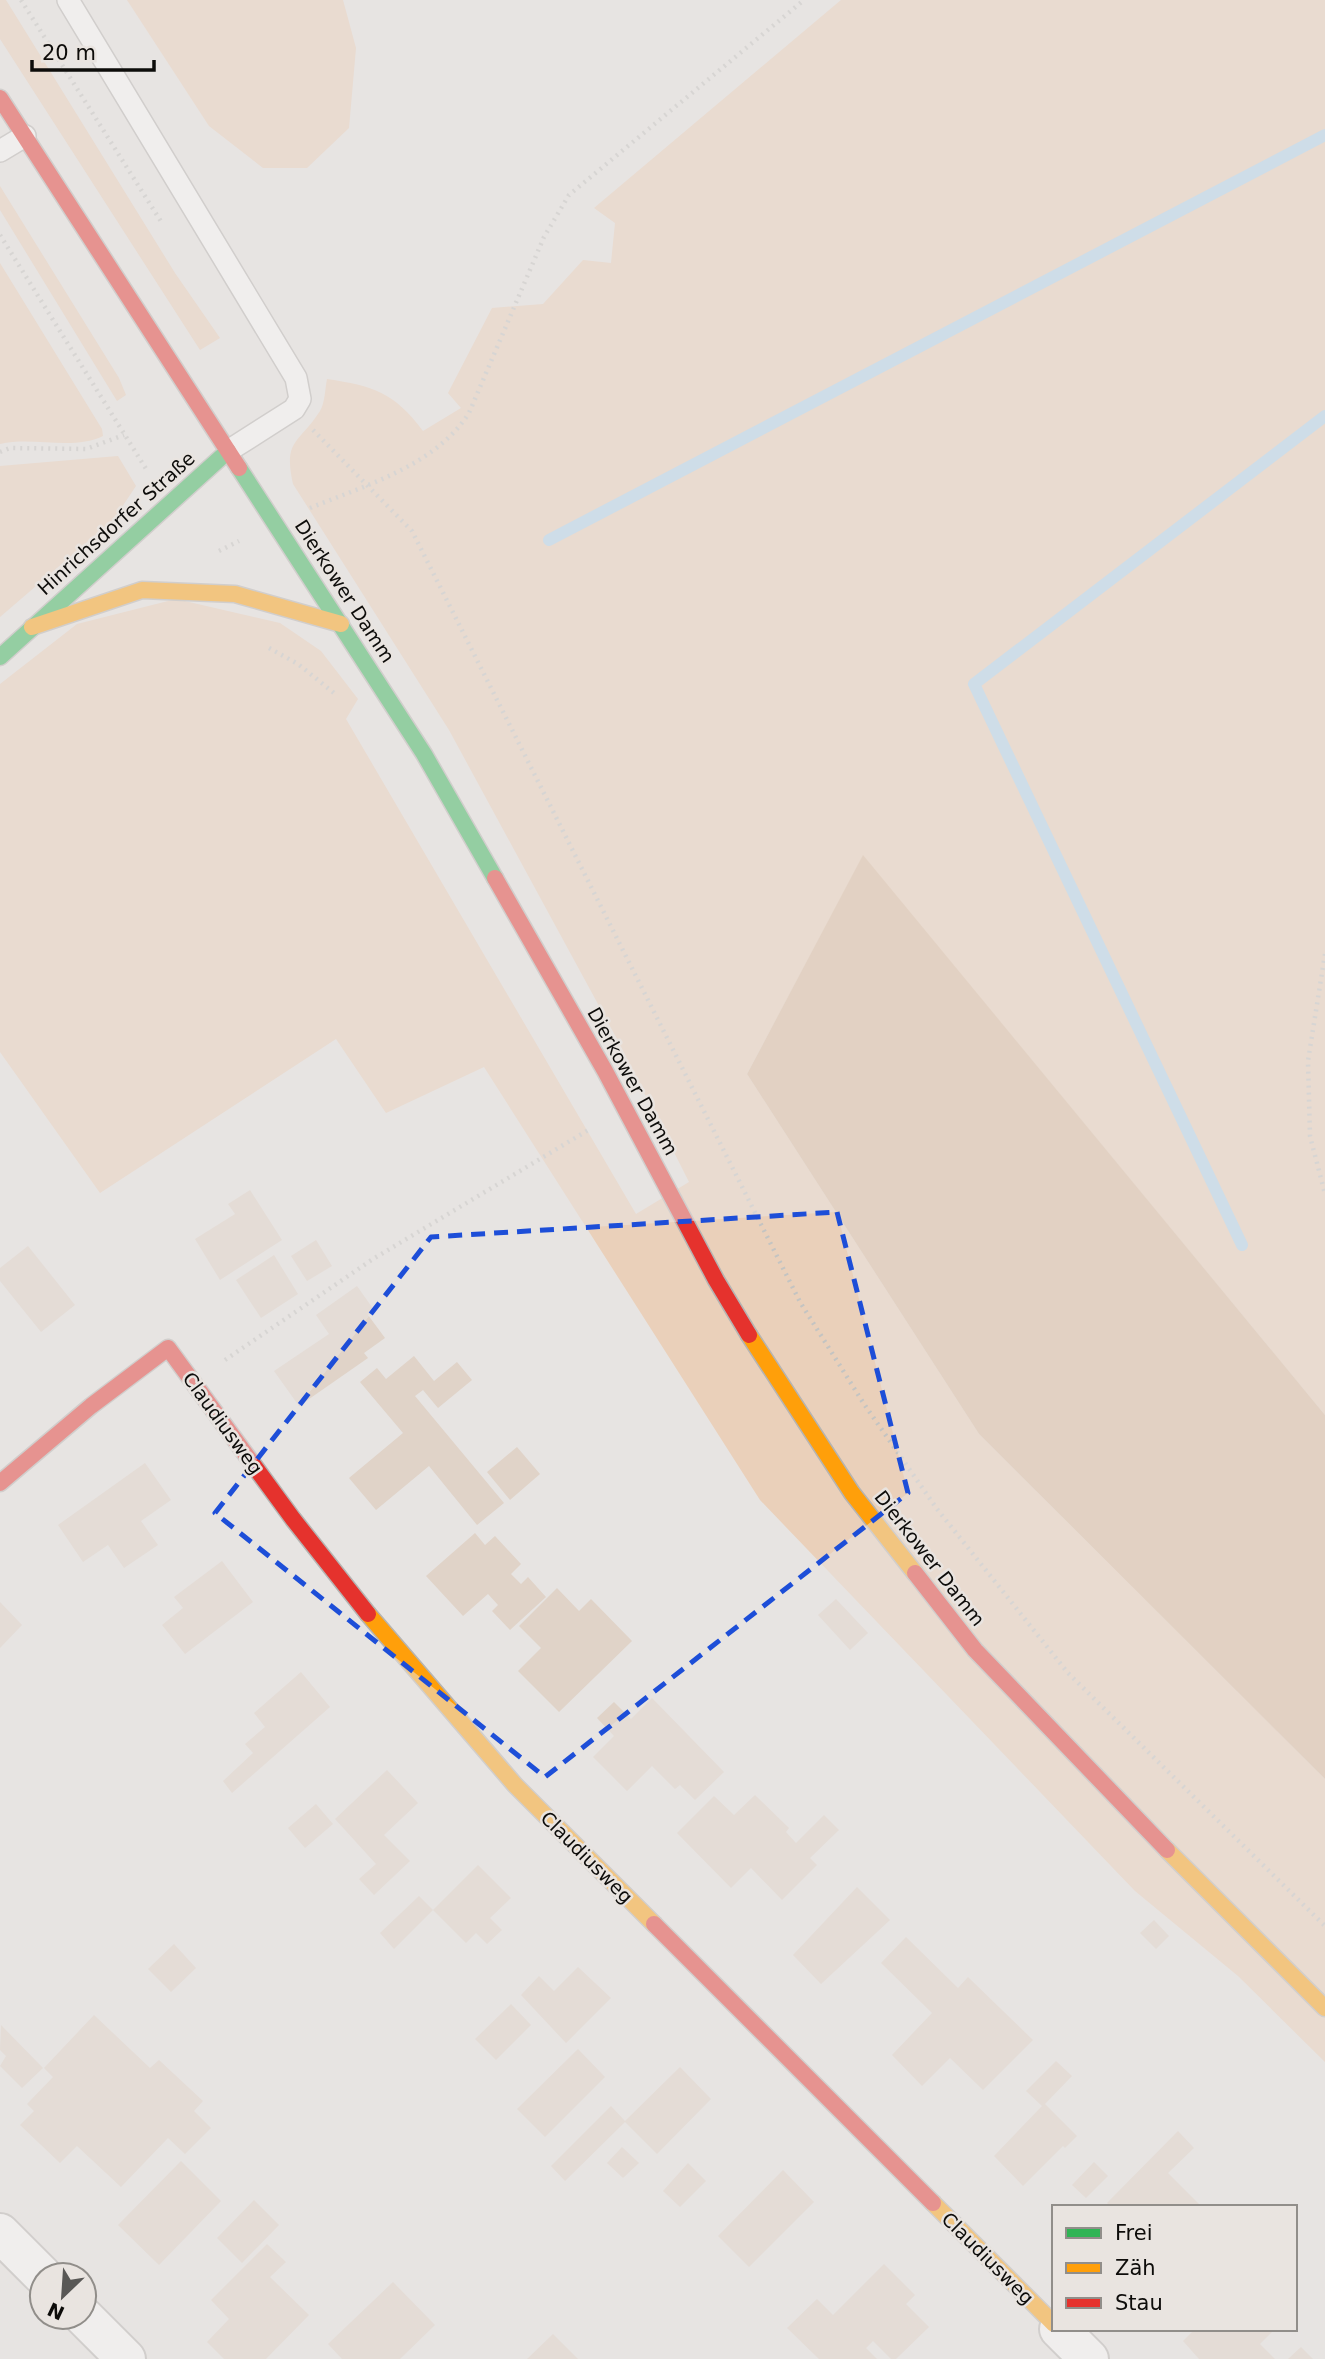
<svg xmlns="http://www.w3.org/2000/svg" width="1325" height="2359" viewBox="0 0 1325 2359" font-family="'DejaVu Sans',sans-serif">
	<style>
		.green { fill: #ead0ba }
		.forest { fill: #dcbb9d }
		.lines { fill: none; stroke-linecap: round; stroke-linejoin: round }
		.stream { stroke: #b0d4ef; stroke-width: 12 }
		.building { fill: #e0d3c8 }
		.lane-casing { stroke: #b6b4b2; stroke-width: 24 }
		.street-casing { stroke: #b6b4b2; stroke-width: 42 }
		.fast-casing { stroke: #b6b4b2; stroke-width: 19 }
		.slow-casing { stroke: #b6b4b2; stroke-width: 19 }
		.jam-casing { stroke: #b6b4b2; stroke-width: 19 }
		.path { stroke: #c4c4c2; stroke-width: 4.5; stroke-dasharray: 2 5; stroke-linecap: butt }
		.lane { stroke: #fbfbfb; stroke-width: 21 }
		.street { stroke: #fbfbfb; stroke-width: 38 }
		.fast { stroke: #30b455; stroke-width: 16 }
		.slow { stroke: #ff9f0a; stroke-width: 16 }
		.jam { stroke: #e5322d; stroke-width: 16 }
		.marked { fill: none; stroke: #1d4ed8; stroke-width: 5; stroke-dasharray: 14 9; stroke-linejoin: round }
		.labels { text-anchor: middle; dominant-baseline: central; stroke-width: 5; stroke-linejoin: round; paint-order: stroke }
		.street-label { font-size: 19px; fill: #0d0c0a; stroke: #e9e4e0 }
	</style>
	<rect width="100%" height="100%" fill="#e7e4e2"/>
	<!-- green -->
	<g class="green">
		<path d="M0,0H6L175,273L220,338L200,350L0,39Z"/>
		<path d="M127,0H343L356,48L349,128L307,168H263L209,126Z"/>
		<path d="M841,0H1325V1415L863,856L747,1074L979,1434L1325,1779V2062L1238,1976L1135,1891L760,1500L484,1067L386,1113L336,1039L100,1193L0,1052V684L77,624L176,599L280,623L321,651L358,699L346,719L636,1214L689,1182L617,1039L449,730L293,484C283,439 299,444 320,411C325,403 325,389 327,379C373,386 394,392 423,431L461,408L448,393L492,308L543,304L583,260L611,263L615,223L594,208Z"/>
		<path d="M0,186L119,378L126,395L117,401L0,210Z"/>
		<path d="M0,263L102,429L103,436C72,451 34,436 0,444Z"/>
		<path d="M118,456L136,486L114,519L0,617V466Z"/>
	</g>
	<!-- forest -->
	<path class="forest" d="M863,855L1325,1415V1779L979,1434L747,1074Z"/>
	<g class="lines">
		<!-- stream -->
		<g class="stream">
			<path d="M549,540L1325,135"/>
			<path d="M1242,1245L974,684L1325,416"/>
		</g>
	</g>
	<!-- building -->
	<g class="building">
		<path d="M250,1190L282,1240L220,1280L195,1239L235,1214L228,1204Z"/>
		<path d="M316,1240L332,1266L307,1281L291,1256Z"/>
		<path d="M28,1246L75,1305L41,1332L0,1281V1268Z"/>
		<path d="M274,1255L298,1294L261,1318L236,1280Z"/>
		<path d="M357,1286L374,1310L368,1315L385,1338L364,1353L368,1358L299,1406L274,1371L329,1334L316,1315Z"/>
		<path d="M414,1356L434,1381L457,1362L472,1380L438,1408L423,1390L415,1396L504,1503L477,1525L429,1466L376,1510L349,1478L403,1433L360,1382L377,1368L386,1379Z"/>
		<path d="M517,1447L540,1474L510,1500L487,1472Z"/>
		<path d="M145,1463L171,1500L141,1521L158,1545L124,1568L108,1545L83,1562L58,1525Z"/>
		<path d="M475,1533L485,1545L495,1536L521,1564L511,1574L521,1584L528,1577L546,1597L510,1630L492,1611L498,1605L488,1594L463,1616L426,1576Z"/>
		<path d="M222,1561L253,1602L185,1654L162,1625L183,1608L174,1597Z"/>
		<path d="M557,1588L579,1611L591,1599L632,1641L559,1712L518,1671L541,1648L519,1626Z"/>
		<path d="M836,1599L868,1633L850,1650L818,1615Z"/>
		<path d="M0,1602L22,1625L0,1648Z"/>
		<path d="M301,1672L330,1707L232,1793L223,1781L253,1753L245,1744L265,1727L254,1713Z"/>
		<path d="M652,1698L724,1772L695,1800L680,1785L675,1789L652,1766L627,1791L593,1757L614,1736L597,1718L614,1702L631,1719Z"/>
		<path d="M387,1770L418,1803L384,1835L410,1861L374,1895L359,1879L376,1864L335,1819Z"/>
		<path d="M755,1795L789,1828L786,1832L796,1843L824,1815L839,1830L810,1858L817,1865L782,1900L751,1868L731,1888L677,1833L714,1796L734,1815Z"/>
		<path d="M316,1804L333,1824L305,1848L288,1828Z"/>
		<path d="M478,1865L511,1898L490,1918L502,1930L487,1944L476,1933L466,1943L433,1910Z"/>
		<path d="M857,1887L890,1920L821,1984L793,1955Z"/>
		<path d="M419,1896L433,1910L394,1949L380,1933Z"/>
		<path d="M1154,1920L1169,1936L1156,1949L1140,1933Z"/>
		<path d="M906,1937L958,1988L968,1977L1033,2040L983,2090L950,2058L922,2086L892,2055L932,2013L881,1963Z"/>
		<path d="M174,1944L196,1968L171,1992L148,1969Z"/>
		<path d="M578,1967L611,1998L566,2043L521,1995L539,1976L554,1991Z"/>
		<path d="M511,2004L531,2025L496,2060L475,2039Z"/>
		<path d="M94,2015L150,2068L159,2060L203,2101L194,2111L211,2128L185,2154L168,2138L121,2187L77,2146L60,2163L20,2125L34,2111L27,2104L53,2077L44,2068Z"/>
		<path d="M1,2025L43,2068L22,2088L0,2066L6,2056L0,2050Z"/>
		<path d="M578,2049L605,2077L545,2137L517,2109Z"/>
		<path d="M1056,2061L1072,2076L1045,2104L1077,2136L1065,2148L1063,2146L1023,2186L994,2156L1042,2106L1026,2091Z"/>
		<path d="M680,2067L711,2099L657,2154L625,2122L565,2181L551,2166L611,2106L625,2121Z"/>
		<path d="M1178,2131L1194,2148L1168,2173L1202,2207H1111L1107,2203Z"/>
		<path d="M622,2147L639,2163L623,2178L607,2163Z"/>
		<path d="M181,2161L221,2201L159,2265L118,2225Z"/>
		<path d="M1094,2162L1108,2176L1086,2198L1072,2185Z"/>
		<path d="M688,2163L706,2181L680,2207L663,2191Z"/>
		<path d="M783,2170L814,2202L749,2267L718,2236Z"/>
		<path d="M254,2200L279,2225L242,2263L217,2238Z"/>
		<path d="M267,2244L286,2262L270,2277L309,2315L266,2359H224L207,2342L229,2319L211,2300Z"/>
		<path d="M884,2264L915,2295L906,2304L929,2327L896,2359H891L873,2341L866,2348L877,2359H819L787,2328L817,2299L833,2315Z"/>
		<path d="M393,2282L435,2325L400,2359H342L328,2344Z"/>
		<path d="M1195,2329H1275L1260,2344L1275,2359H1199L1183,2341Z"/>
		<path d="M553,2334L578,2359H527Z"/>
		<path d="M1301,2347L1313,2359H1288Z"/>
	</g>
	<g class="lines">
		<!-- lane casing -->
		<g class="lane-casing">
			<g id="lane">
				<path d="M68,0L296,378L300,399L294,409L228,451"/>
				<path d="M0,151L25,136"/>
			</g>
		</g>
		<!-- street casing -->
		<g class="street-casing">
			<g id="street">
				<path d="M0,2233L42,2275"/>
				<path d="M84,2317L126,2359"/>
				<path d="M1059,2329L1089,2359"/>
			</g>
		</g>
		<!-- fast casing -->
		<g class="fast-casing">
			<g id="fast">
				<path d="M239,468L424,754L495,878"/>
				<path d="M0,657L228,451"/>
			</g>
		</g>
		<!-- slow casing -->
		<g class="slow-casing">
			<g id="slow">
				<path d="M32,627L142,590L235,594L341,624"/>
				<path d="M749,1335L852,1493L915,1573"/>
				<path d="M368,1614L515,1785L654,1924"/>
				<path d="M1167,1850L1325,2008"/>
				<path d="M933,2203L1054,2324"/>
			</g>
		</g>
		<!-- jam casing -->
		<g class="jam-casing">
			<g id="jam">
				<path d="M0,98L239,468"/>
				<path d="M495,878L605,1071L716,1280L749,1335"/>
				<path d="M0,1483L91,1406L168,1348L293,1519L368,1614"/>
				<path d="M915,1573L975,1650L1167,1850"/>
				<path d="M654,1924L933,2203"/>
			</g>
		</g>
		<!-- path -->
		<g class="path">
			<path d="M21,0L162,223"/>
			<path d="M0,235L148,472"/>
			<path d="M313,430L412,531L800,1302L864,1404L937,1509L1068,1673L1325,1926"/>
			<path d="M0,452L10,448L86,449L124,435"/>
			<path d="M310,508C366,485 435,466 469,413L544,237L569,195L804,0"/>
			<path d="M219,551L239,541"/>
			<path d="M269,648L298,664L334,693"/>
			<path d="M1325,954L1308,1061L1310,1136L1325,1194"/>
			<path d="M225,1360L373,1259L590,1129"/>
		</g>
		<!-- lane -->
		<use href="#lane" class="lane"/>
		<!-- street -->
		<use href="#street" class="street"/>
		<!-- fast -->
		<use href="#fast" class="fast"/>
		<!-- slow -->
		<use href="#slow" class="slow"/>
		<!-- jam -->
		<use href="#jam" class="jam"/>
	</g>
	<!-- marked area -->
	<path d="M0 0H1325V2359H0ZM837,1212L908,1493L545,1777L215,1513L431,1237Z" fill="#e7e4e2" fill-opacity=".55" fill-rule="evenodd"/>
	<path class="marked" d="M837,1212L908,1493L545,1777L215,1513L431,1237Z"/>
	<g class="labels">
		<!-- street labels -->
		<g class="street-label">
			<text transform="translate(116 523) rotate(-42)">Hinrichsdorfer Straße</text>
			<text transform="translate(345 591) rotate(57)">Dierkower Damm</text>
			<text transform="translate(633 1081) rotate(61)">Dierkower Damm</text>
			<text transform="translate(223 1423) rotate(54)">Claudiusweg</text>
			<text transform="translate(930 1558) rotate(52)">Dierkower Damm</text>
			<text transform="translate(587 1857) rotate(45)">Claudiusweg</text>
			<text transform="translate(988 2258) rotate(45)">Claudiusweg</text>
		</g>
	</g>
	<!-- legend -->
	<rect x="1052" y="2205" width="245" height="126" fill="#e9e4e0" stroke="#918e8a" stroke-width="2"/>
	<rect x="1066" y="2228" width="35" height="10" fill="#30b455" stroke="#918e8a" stroke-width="2"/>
	<text x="1115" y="2240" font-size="21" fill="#0d0c0a">Frei</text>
	<rect x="1066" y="2263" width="35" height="10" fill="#ff9f0a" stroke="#918e8a" stroke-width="2"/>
	<text x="1115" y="2275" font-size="21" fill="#0d0c0a">Zäh</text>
	<rect x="1066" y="2298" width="35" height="10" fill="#e5322d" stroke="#918e8a" stroke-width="2"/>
	<text x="1115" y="2310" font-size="21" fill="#0d0c0a">Stau</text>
	<!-- north arrow -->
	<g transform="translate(63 2296) rotate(205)"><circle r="33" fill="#e9e4e0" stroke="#918e8a" stroke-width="2"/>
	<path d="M0-5L12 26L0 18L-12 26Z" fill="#595856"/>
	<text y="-10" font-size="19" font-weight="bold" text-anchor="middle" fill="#0d0c0a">N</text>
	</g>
	<!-- scale -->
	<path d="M32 60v10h122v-10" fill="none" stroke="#0d0c0a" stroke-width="3.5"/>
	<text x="42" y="60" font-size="21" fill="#0d0c0a" stroke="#e9e4e0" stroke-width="5" paint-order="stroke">20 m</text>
</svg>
